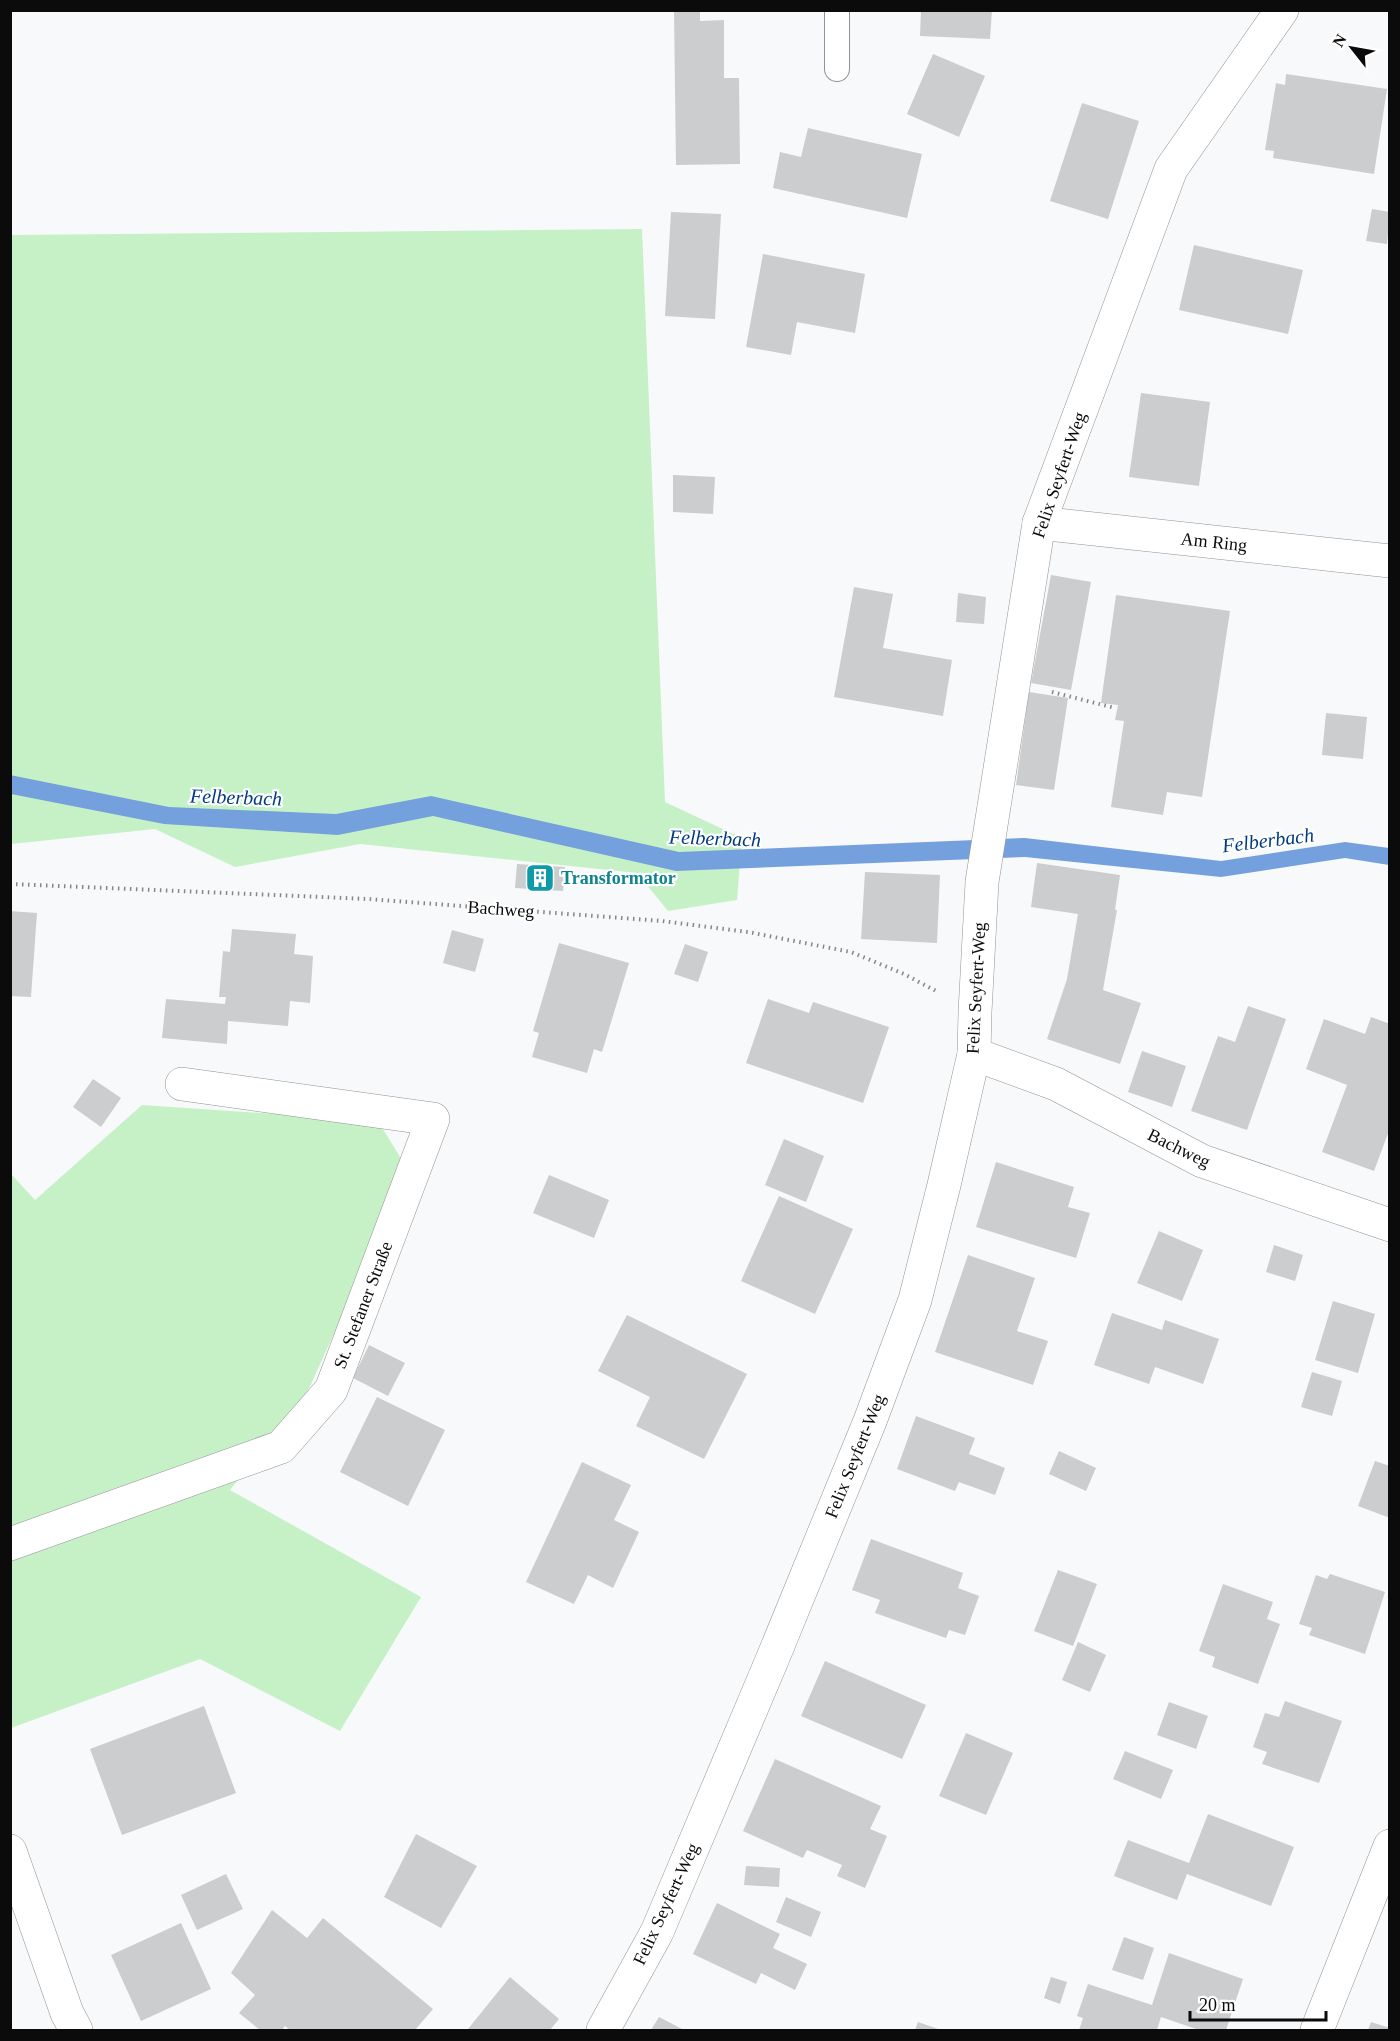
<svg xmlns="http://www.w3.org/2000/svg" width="1400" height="2041" viewBox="0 0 1400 2041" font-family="Georgia,serif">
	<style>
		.green { fill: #c6f1c7 }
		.water { fill: #74a0dd }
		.building { fill: #cccdcf }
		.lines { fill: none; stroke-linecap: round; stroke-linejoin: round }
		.lane-casing { stroke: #929395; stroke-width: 26 }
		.street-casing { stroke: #929395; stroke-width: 34 }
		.secondary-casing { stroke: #929395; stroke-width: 34 }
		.path { stroke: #858687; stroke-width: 4; stroke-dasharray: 1.5 4.5; stroke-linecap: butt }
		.lane { stroke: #fff; stroke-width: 24 }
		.street { stroke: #fff; stroke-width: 33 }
		.secondary { stroke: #fff; stroke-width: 33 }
		.labels { text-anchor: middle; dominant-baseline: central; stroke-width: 4.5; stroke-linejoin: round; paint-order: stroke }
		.street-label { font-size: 18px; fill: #0b0b0c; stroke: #fff }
		.culture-label { font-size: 18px; font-weight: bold; fill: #0d838f; stroke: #fff; text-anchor: start }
		.water-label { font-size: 20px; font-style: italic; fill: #003a81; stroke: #fff }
	</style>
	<rect width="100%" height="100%" fill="#f8f9fa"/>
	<!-- green -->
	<g class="green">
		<path d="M642,229L665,802L742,838L737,900L668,911L637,873L360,844L235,867L155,829L11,844L10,235Z"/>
		<path d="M142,1105L378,1121L408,1170L307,1393L230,1490L421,1597L340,1731L200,1659L11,1728V1174L35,1200Z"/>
	</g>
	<!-- water -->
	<path class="water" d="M10,775L169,807L336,814L431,796L679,852L1025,838L1221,861L1345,842L1389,848V865L1345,858L1221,877L1025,857L676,871L433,816L338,835L164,824L11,794Z"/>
	<!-- building -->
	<g class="building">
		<path d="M674,10H700V21L724,20V78H739L740,164L676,165Z"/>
		<path d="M921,10H992L990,39L920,36Z"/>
		<path d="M933,54L985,76L959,137L907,114Z"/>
		<path d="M1286,74L1387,89L1374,174L1273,158L1274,151L1265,150L1276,83L1285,85Z"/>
		<path d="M1082,103L1139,121L1108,219L1050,201Z"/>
		<path d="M808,128L922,154L907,218L773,188L780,152L801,157Z"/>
		<path d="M1372,209L1390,212L1387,244L1366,241Z"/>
		<path d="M671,212L721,214L715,319L665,316Z"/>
		<path d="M1194,245L1303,270L1288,334L1179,310Z"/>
		<path d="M763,254L865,274L855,333L797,322L791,355L746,347Z"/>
		<path d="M1141,393L1210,402L1199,486L1129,477Z"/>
		<path d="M673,475L715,477L713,514L673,512Z"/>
		<path d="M1051,575L1091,582L1071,690L1031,683Z"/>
		<path d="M854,587L893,594L883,648L952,660L943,716L834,697Z"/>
		<path d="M958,593L986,597L984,624L956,622Z"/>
		<path d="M1116,595L1230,611L1202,797L1167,792L1163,815L1111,807L1124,721L1115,720L1118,705L1101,703Z"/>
		<path d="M1029,692L1068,698L1054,790L1016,785Z"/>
		<path d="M1326,713L1367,717L1363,759L1322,755Z"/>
		<path d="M1037,863L1120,875L1115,910H1117L1103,990L1141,1003L1120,1064L1047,1039L1067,979L1078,914L1031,907Z"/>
		<path d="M517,864L565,867L563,891L515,888Z"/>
		<path d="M865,872L940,875L937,943L861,939Z"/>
		<path d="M10,911L37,913L31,997L10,996Z"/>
		<path d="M232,929L296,934L294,954L313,956L310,1003L290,1001L288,1026L228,1021L227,1044L162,1038L166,999L225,1004L226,997H219L223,951L230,952Z"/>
		<path d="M452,930L484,939L475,972L443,963Z"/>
		<path d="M559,943L629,963L602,1052L594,1049L587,1073L532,1057L539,1033L533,1031Z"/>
		<path d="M685,944L708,952L698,982L674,974Z"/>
		<path d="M768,999L809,1013L813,1002L889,1027L863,1103L746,1063Z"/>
		<path d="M1248,1006L1286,1019L1247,1130L1191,1111L1218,1036L1235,1042Z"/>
		<path d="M1371,1017L1390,1024V1128L1374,1171L1322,1152L1347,1085L1306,1069L1324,1019L1365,1034Z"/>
		<path d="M1142,1051L1186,1066L1172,1107L1128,1092Z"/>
		<path d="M93,1079L121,1098L101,1127L73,1107Z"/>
		<path d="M784,1139L824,1156L806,1202L765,1185Z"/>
		<path d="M996,1162L1074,1187L1068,1207L1090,1213L1076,1258L976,1227Z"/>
		<path d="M549,1175L609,1200L594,1238L533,1213Z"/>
		<path d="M779,1196L853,1229L815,1314L741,1281Z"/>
		<path d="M1159,1231L1203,1250L1182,1301L1137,1283Z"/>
		<path d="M1274,1245L1303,1255L1295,1281L1266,1272Z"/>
		<path d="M968,1255L1035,1278L1017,1331L1048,1341L1033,1385L935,1352Z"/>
		<path d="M1333,1301L1375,1314L1358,1373L1315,1360Z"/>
		<path d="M1112,1313L1162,1330L1165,1320L1219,1339L1203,1384L1155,1367L1149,1384L1094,1365Z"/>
		<path d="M627,1315L747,1374L704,1459L636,1426L650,1397L598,1371Z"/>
		<path d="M369,1345L405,1363L388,1396L353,1378Z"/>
		<path d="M1312,1372L1342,1381L1332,1416L1301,1407Z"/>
		<path d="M377,1397L445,1430L408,1506L340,1472Z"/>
		<path d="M916,1416L975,1438L969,1454L1005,1468L995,1495L959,1482L955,1491L897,1469Z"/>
		<path d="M1059,1451L1096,1468L1086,1491L1049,1474Z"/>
		<path d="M1375,1461L1390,1466V1518L1358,1506Z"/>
		<path d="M582,1462L631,1485L614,1520L639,1532L613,1588L588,1575L574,1604L526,1582Z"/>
		<path d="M871,1539L963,1573L958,1588L979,1596L965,1635L949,1630L946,1638L875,1613L880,1600L852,1590Z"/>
		<path d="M1058,1570L1097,1584L1073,1646L1034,1631Z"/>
		<path d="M1330,1574L1385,1592L1365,1654L1309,1635L1312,1628L1299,1624L1316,1575L1327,1579Z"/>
		<path d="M1223,1584L1273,1602L1267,1619L1280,1624L1258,1684L1212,1667L1215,1657L1199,1651Z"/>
		<path d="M1078,1642L1106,1655L1090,1692L1062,1680Z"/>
		<path d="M825,1661L926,1705L902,1759L801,1716Z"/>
		<path d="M1285,1701L1342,1721L1319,1783L1262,1764L1267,1752L1253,1747L1265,1713L1279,1717Z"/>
		<path d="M1169,1702L1208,1716L1196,1749L1157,1735Z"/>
		<path d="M204,1706L236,1793L122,1835L90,1749Z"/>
		<path d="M966,1733L1013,1753L986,1815L939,1796Z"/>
		<path d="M1125,1751L1173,1770L1161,1799L1113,1779Z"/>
		<path d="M775,1759L881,1806L870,1829L887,1836L865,1888L837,1876L842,1865L807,1850L803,1858L743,1831Z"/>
		<path d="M1208,1814L1294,1847L1271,1906L1187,1874L1177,1900L1114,1876L1128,1840L1189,1863Z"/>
		<path d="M416,1834L477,1866L441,1928L384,1897Z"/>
		<path d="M746,1866L780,1868L779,1887L744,1885Z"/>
		<path d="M226,1874L243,1909L197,1930L181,1895Z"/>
		<path d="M786,1897L821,1912L811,1937L776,1922Z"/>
		<path d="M717,1903L780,1934L773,1948L807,1964L795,1990L761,1973L756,1984L693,1954Z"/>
		<path d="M272,1910L307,1938L323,1918L433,2009L415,2030H290L285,2026L282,2030H260L239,2013L255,1995L231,1973Z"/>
		<path d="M181,1923L211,1989L141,2021L111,1955Z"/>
		<path d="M1124,1937L1154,1948L1143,1980L1112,1970Z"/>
		<path d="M1169,1953L1243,1979L1226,2030H1199L1161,2017L1157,2030H1079L1083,2018L1077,2016L1088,1984L1152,2005Z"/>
		<path d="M510,1977L559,2019L550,2030H470L468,2029Z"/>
		<path d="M1051,1977L1067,1982L1060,2004L1044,1998Z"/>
		<path d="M659,2017L684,2030H651Z"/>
		<path d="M918,2022L941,2030H915Z"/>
		<path d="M1371,2022L1390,2028V2030H1368Z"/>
	</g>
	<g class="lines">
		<!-- lane casing -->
		<g class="lane-casing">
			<path id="lane" d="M837,69V10"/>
		</g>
		<!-- street casing -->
		<g class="street-casing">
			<g id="street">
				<path d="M1039,523L1390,561"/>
				<path d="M974,1054L1056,1084L1202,1161L1390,1225"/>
				<path d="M10,1544L281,1447L331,1390L433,1119L182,1084"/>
				<path d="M603,2030L657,1932L772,1660L870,1421L915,1300L944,1185L974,1054L975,1012L982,882L1039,523L1171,169L1282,10"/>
				<path d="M1317,2030L1390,1846"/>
			</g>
		</g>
		<!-- secondary casing -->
		<g class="secondary-casing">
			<path id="secondary" d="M10,1851L67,2013L76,2030"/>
		</g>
		<!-- path -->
		<g class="path">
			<path d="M1052,692L1115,708"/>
			<path d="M10,884L368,899L662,921L748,932L851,952L904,974L936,991"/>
		</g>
		<!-- lane -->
		<use href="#lane" class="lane"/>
		<!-- street -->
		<use href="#street" class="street"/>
		<!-- secondary -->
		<use href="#secondary" class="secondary"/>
	</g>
	<!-- icons -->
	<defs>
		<g id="building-square" transform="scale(1.5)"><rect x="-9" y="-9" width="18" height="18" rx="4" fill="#0f9aa8" stroke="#fff"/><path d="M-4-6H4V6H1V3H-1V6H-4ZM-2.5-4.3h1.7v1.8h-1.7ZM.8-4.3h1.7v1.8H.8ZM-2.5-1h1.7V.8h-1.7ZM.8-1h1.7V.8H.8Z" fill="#fff"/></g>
	</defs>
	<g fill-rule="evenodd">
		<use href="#building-square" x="540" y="878"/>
	</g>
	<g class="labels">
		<!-- street labels -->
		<g class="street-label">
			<text transform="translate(1059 475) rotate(-71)">Felix Seyfert-Weg</text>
			<text transform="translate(1214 542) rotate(6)">Am Ring</text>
			<text transform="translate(501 909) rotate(4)">Bachweg</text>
			<text transform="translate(976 988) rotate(-87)">Felix Seyfert-Weg</text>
			<text transform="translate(1179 1148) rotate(26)">Bachweg</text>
			<text transform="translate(363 1305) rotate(-69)">St. Stefaner Straße</text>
			<text transform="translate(855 1456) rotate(-68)">Felix Seyfert-Weg</text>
			<text transform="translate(666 1904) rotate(-65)">Felix Seyfert-Weg</text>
		</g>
		<!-- culture labels -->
		<g class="culture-label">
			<text x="561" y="878">Transformator</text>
		</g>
		<!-- water labels -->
		<g class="water-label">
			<text transform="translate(236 797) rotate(2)">Felberbach</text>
			<text transform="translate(715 838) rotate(2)">Felberbach</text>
			<text transform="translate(1268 840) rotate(-7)">Felberbach</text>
		</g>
	</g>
	<!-- border -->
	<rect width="1400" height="2041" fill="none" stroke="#0b0b0c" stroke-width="24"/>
	<!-- north arrow -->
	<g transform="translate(1352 48) rotate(301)" stroke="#ffffff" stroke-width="4.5" paint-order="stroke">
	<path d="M0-4.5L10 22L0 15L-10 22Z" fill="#0b0b0c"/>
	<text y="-9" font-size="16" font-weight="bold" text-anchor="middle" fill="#0b0b0c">N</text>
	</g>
	<!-- scale -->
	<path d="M1190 2011v9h136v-9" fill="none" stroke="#0b0b0c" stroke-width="3"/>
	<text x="1199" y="2011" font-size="18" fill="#0b0b0c" stroke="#ffffff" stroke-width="4.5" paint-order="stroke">20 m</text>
</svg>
